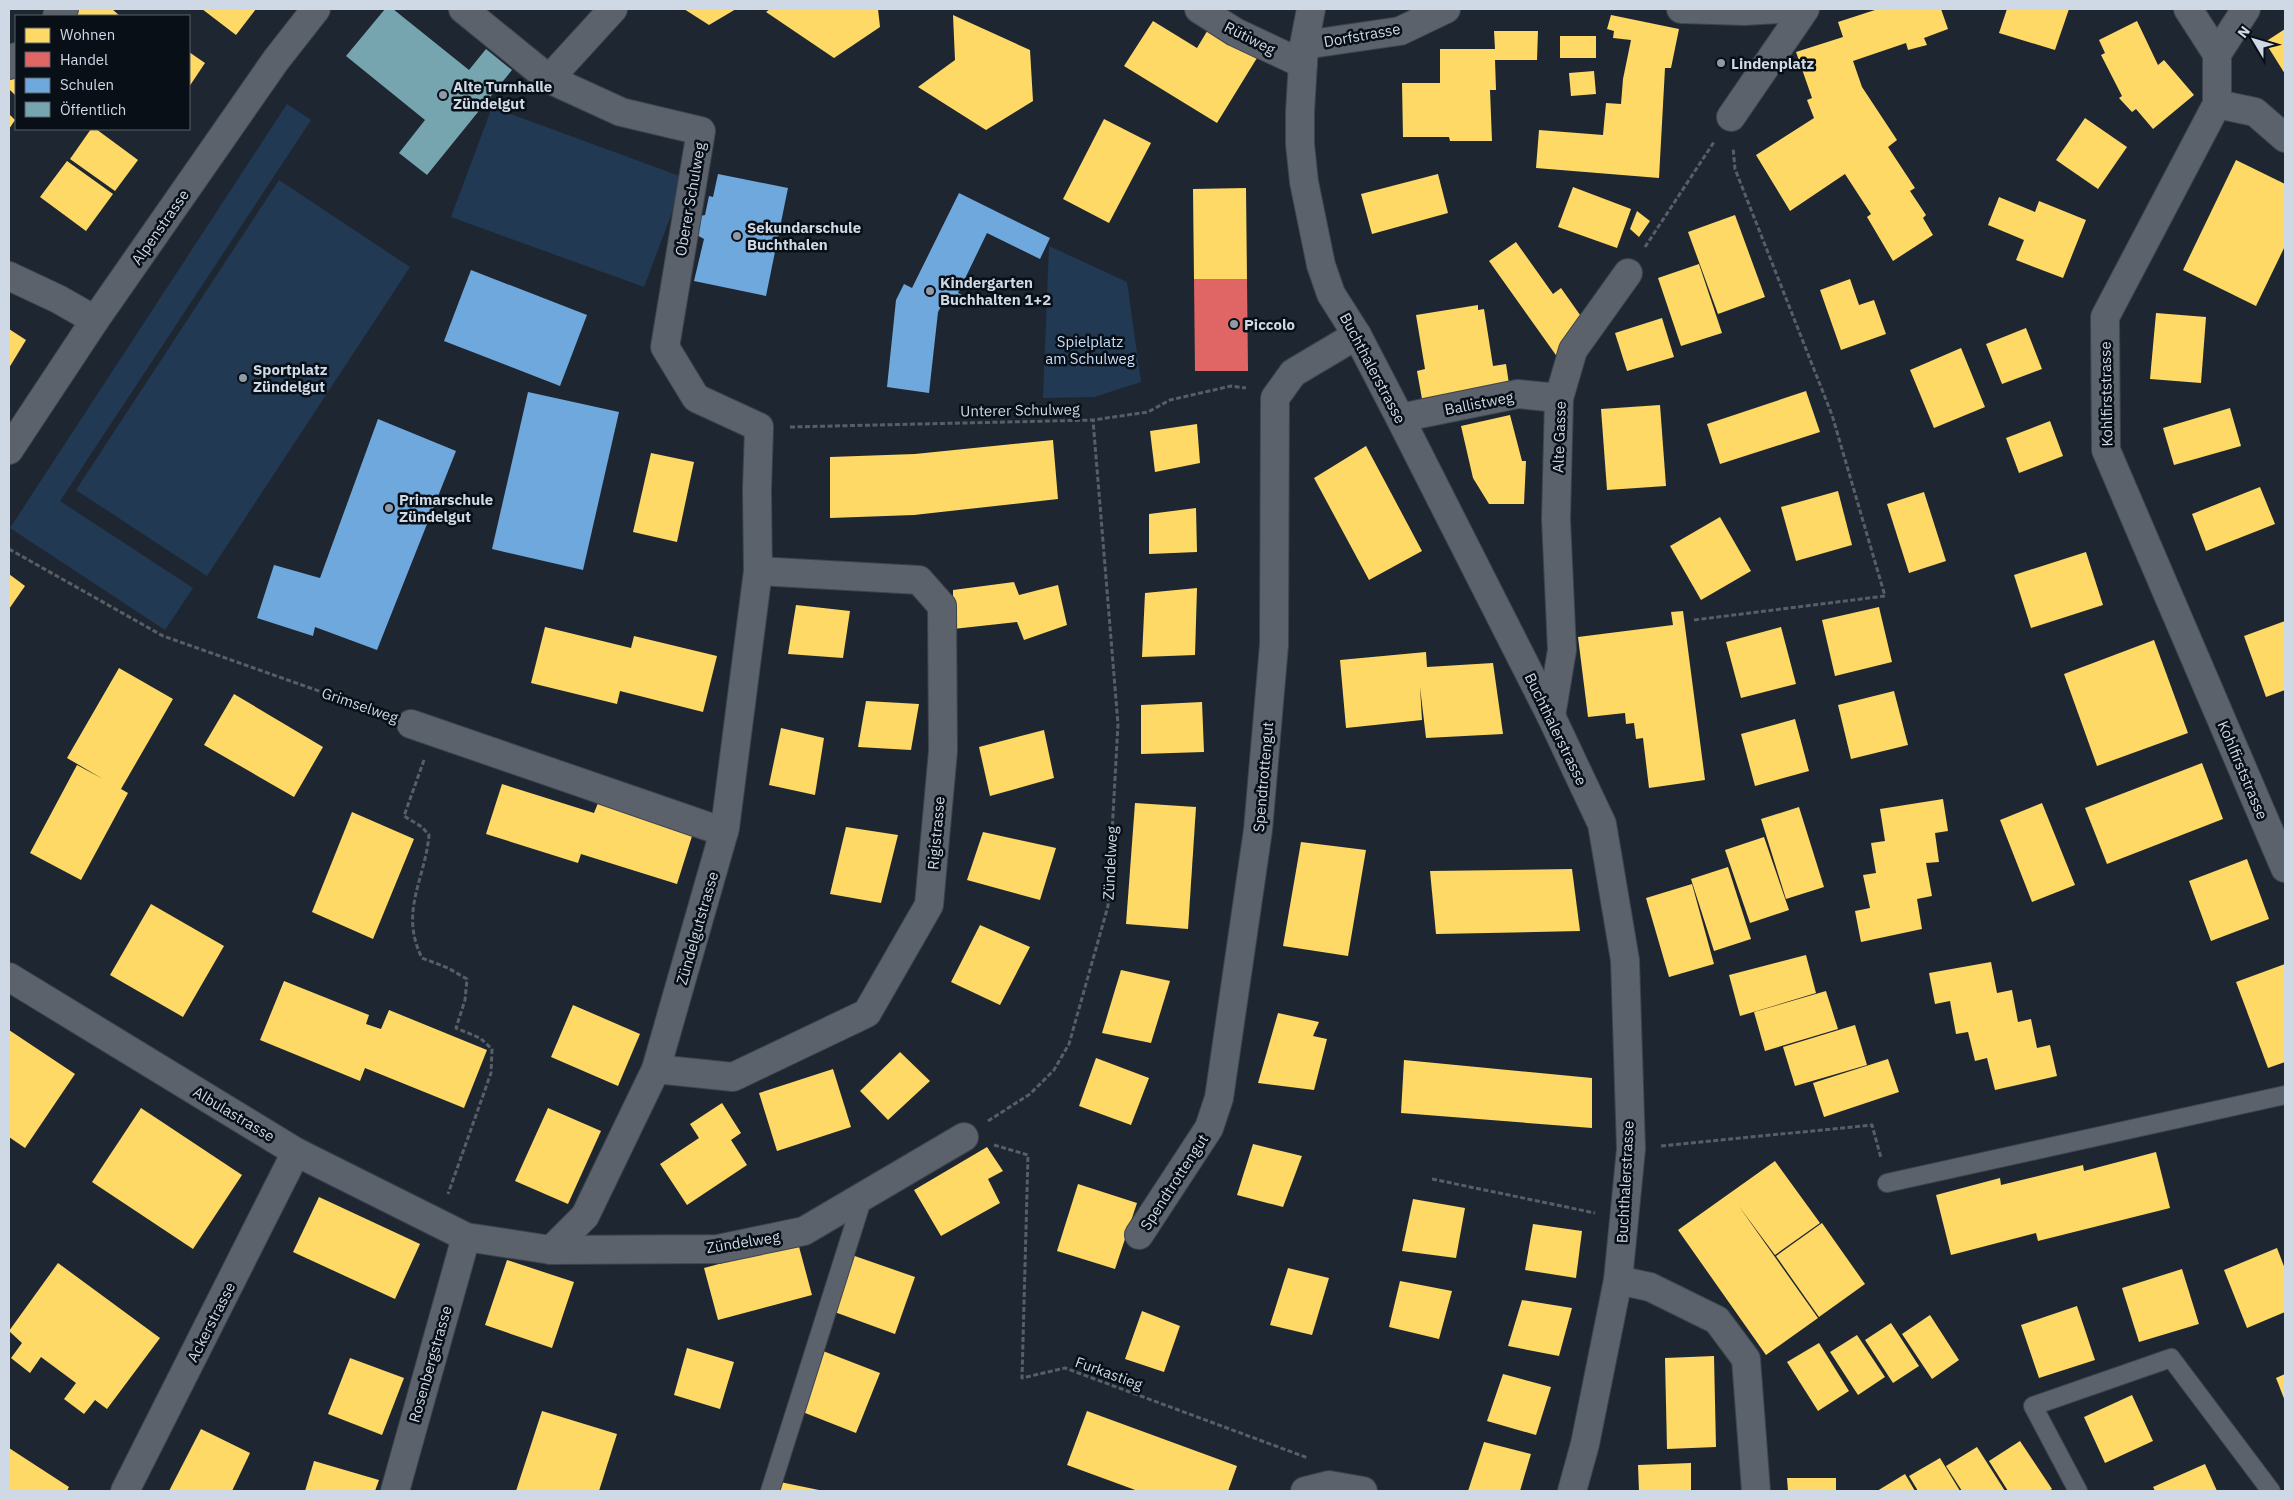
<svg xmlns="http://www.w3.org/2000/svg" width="2294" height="1500" viewBox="0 0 2294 1500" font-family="'IBM Plex Sans',sans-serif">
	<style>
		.green { fill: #223954 }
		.homes { fill: #ffd966 }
		.shops { fill: #e06666 }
		.schools { fill: #6fa8dc }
		.public { fill: #76a5af }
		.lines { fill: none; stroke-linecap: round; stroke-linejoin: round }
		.lane-casing { stroke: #3d444d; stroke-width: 20 }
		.street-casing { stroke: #3d444d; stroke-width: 30 }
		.secondary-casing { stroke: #3d444d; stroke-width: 30 }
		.path { stroke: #575e66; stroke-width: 3; stroke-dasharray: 5 2.5; stroke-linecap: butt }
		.lane { stroke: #5b626b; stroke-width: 18 }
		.street { stroke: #5b626b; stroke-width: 28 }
		.secondary { stroke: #5b626b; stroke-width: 28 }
		.poi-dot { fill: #919ba7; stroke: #080f17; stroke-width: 2 }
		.labels { text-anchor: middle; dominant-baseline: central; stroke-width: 5; stroke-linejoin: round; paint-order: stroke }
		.street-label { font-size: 15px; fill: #cfd9e6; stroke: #080f17 }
		.poi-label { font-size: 15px; font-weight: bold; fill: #cfd9e6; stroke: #080f17; text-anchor: start }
		.park-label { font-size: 15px; fill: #c8dffc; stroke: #080f17 }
	</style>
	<rect width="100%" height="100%" fill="#1e2731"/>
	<!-- green -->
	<g class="green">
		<path d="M287,104L311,120L60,501L193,588L165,630L10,528Z"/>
		<path d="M492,107L685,178L644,287L451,217Z"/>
		<path d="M279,180L410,267L207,576L76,490Z"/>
		<path d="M1049,246L1127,282L1141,382L1094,397L1043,398Z"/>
	</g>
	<!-- homes -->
	<g class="homes">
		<path d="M74,9H112L120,16H67Z"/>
		<path d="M202,9H256L236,35Z"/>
		<path d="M684,9H736L709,25Z"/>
		<path d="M770,9H878L880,27L834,58L766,12Z"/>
		<path d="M1878,9H1941L1948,29L1924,38L1927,45L1908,50L1906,43L1853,61L1862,87L1897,140L1888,147L1915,188L1910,191L1926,215L1923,218L1933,235L1893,261L1867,217L1871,214L1845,174L1790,211L1756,155L1814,118L1807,100L1812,98L1796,52L1843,37L1838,22Z"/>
		<path d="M2007,9H2069L2055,50L1999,33Z"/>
		<path d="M953,15L1030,50L1033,101L986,130L918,87L955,60Z"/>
		<path d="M1611,15L1679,29L1671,68H1665L1659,178L1536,168L1539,130L1603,135L1606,103L1621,104L1623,79L1631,40L1613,38L1614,31L1607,29Z"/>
		<path d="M1153,21L1197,48L1212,23L1260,53L1217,123L1124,66Z"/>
		<path d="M2137,21L2158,65L2164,60L2194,95L2153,129L2136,109L2132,112L2119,98L2122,96L2101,55L2105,53L2099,40Z"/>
		<path d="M2285,29V74L2265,42Z"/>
		<path d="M1494,31H1538L1537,60H1495L1496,90H1490L1492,141H1450L1449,137H1403L1402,83H1440V49H1495Z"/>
		<rect x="1560" y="36" width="36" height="22"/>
		<path d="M189,52L205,63L189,87Z"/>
		<path d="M16,66V96L9,89V74Z"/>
		<path d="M1594,71L1596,94L1571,96L1569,73Z"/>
		<path d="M9,114L15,120L9,129Z"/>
		<path d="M2085,118L2127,147L2098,189L2056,160Z"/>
		<path d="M1104,119L1151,143L1109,223L1063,199Z"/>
		<path d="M91,129H96L138,160L115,191L70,159Z"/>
		<path d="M2236,160L2285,184V246L2256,306L2183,270Z"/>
		<path d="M67,161L113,194L86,231L40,197Z"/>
		<path d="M1438,174L1448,213L1372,234L1361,194Z"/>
		<path d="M1573,187L1631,209L1617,248L1558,227Z"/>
		<path d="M1246,188L1247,279H1194L1193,189Z"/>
		<path d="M1999,197L2035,212L2039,201L2086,220L2063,278L2016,260L2024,240L1988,225Z"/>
		<path d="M1637,211L1650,221L1639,237L1630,229Z"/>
		<path d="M1735,215L1765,297L1718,314L1688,232Z"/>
		<path d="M1516,242L1553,294L1561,288L1585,322L1558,358L1489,261Z"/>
		<path d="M1699,264L1722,333L1681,346L1658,278Z"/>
		<path d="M1850,279L1859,305L1874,300L1886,334L1841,350L1820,290Z"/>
		<path d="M1478,305V310L1484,309L1493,366L1506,364L1509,384L1422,399L1417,371L1425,369L1416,315Z"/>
		<path d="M2156,313L2206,317L2201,383L2150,379Z"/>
		<path d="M1662,318L1674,357L1627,371L1615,333Z"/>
		<path d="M2026,328L2042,369L2002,384L1986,344Z"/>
		<path d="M9,329L26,340L9,368Z"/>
		<path d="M1961,348L1985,407L1934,428L1910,370Z"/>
		<path d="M1806,391L1820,432L1720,464L1707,424Z"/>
		<path d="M1660,405L1666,486L1607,490L1601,409Z"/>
		<path d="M2230,408L2241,446L2174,465L2163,428Z"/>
		<path d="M1510,415L1522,461H1526L1524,504H1489L1473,478L1461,426Z"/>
		<path d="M2050,421L2063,456L2019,473L2006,438Z"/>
		<path d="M1197,424L1200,463L1155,472L1150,431Z"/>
		<path d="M1053,440L1058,499L914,515L830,518V457L915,454Z"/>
		<path d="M1366,446L1422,551L1369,580L1314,478Z"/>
		<path d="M651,453L694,462L677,542L633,532Z"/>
		<path d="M2260,487L2275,524L2206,551L2192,514Z"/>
		<path d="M1838,491L1852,545L1796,561L1781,507Z"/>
		<path d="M1924,492L1946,561L1909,573L1887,504Z"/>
		<path d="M1196,508L1197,552L1149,554V514Z"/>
		<path d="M1720,517L1751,571L1701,600L1670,546Z"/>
		<path d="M2086,552L2103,605L2031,628L2014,575Z"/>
		<path d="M9,574L25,586L9,609Z"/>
		<path d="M1014,582L1019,595L1058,585L1067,625L1024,640L1017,622L953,629V590Z"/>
		<path d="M1197,588L1195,655L1142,657L1145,593Z"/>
		<path d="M796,605L850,611L843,658L788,654Z"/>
		<path d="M1879,607L1892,662L1835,676L1822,620Z"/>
		<path d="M1683,611L1705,780L1649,788L1643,738L1636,739L1634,723L1626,724L1625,713L1588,717L1578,637L1673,625L1671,612Z"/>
		<path d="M2285,621V690L2266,697L2244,636Z"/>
		<path d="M545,627L631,648L634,636L717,656L703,712L620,691L617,704L531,683Z"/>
		<path d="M1781,627L1796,684L1741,698L1726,642Z"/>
		<path d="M2154,640L2188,733L2097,766L2064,674Z"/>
		<path d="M1426,652L1427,667L1493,663L1503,734L1426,738L1420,687L1422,720L1346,728L1340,660Z"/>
		<path d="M119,668L173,699L121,789L128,793L81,880L30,853L77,765L103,779L67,758Z"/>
		<path d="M1894,691L1908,745L1851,759L1838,705Z"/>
		<path d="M234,694L323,747L294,797L204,745Z"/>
		<path d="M866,701L919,704L911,750L858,747Z"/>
		<path d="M1202,702L1204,752L1141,754V705Z"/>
		<path d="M1795,719L1809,771L1755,786L1741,734Z"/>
		<path d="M781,728L824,738L815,795L769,785Z"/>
		<path d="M1044,730L1054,778L990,796L979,747Z"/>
		<path d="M2202,763L2223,819L2107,864L2085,808Z"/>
		<path d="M502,784L594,813L598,803L693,833L677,884L581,854L578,863L486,834Z"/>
		<path d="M1943,799L1948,831L1935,833L1939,862L1926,863L1932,896L1917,899L1922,929L1861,942L1855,911L1870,908L1863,875L1876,873L1871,843L1885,841L1880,809Z"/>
		<path d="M1135,803L1196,807L1188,929L1126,924Z"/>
		<path d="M2042,803L2075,885L2032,902L2000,820Z"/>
		<path d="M1799,807L1824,887L1786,899L1761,819Z"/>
		<path d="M352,812L414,839L373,939L312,912Z"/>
		<path d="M846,827L898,835L881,903L830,894Z"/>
		<path d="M983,832L1056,848L1040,900L967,880Z"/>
		<path d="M1764,837L1789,910L1750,923L1725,850Z"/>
		<path d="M1301,842L1366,850L1348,956L1283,946Z"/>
		<path d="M2247,859L2269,919L2211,941L2189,881Z"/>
		<path d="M1728,867L1751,939L1714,951L1691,879Z"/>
		<path d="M1572,869L1580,931L1436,934L1430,871Z"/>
		<path d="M1692,884L1714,964L1669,977L1646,898Z"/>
		<path d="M151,904L224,946L183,1017L110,975Z"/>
		<path d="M980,925L1030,947L1000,1005L951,982Z"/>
		<path d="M1806,955L1816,993L1740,1016L1729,975Z"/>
		<path d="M1991,962L1997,993L2012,990L2018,1022L2031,1019L2037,1048L2050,1045L2057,1076L1995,1090L1987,1058L1975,1061L1968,1032L1956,1034L1950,1001L1935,1004L1929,973Z"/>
		<path d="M2285,964V1062L2268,1068L2236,982Z"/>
		<path d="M1121,970L1170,981L1151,1043L1102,1033Z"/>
		<path d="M284,981L369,1015L366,1024L381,1029L389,1010L487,1050L464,1108L365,1068L360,1081L260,1040Z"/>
		<path d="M1826,991L1838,1029L1765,1051L1754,1012Z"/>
		<path d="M573,1005L640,1034L618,1086L551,1057Z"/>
		<path d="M1278,1013L1319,1022L1313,1036L1327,1039L1314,1090L1258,1083Z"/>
		<path d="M1855,1025L1867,1065L1795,1086L1783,1047Z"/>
		<path d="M9,1030L75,1074L25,1148L9,1137Z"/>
		<path d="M900,1052L930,1081L888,1120L860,1091Z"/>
		<path d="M1096,1058L1149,1078L1131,1125L1079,1106Z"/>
		<path d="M1888,1059L1899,1092L1824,1117L1813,1083Z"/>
		<path d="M1404,1060L1592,1078V1128L1401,1113Z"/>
		<path d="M833,1069L851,1127L777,1151L759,1093Z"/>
		<path d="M722,1103L741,1133L731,1140L747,1165L687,1205L660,1164L699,1138L690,1124Z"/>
		<path d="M141,1108L242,1175L193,1249L92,1182Z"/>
		<path d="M548,1108L601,1131L568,1204L515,1181Z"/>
		<path d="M1253,1144L1302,1156L1283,1207L1237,1195Z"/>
		<path d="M987,1147L1003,1171L988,1179L1000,1203L941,1236L914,1190Z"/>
		<path d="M2156,1152L2170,1208L2038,1241L2036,1233L1951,1255L1936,1195L2000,1178L2001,1185L2083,1165L2084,1171Z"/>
		<path d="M1775,1161L1820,1223L1775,1255L1738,1205L1818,1318L1766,1355L1678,1230Z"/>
		<path d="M1078,1184L1137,1203L1115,1269L1057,1251Z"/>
		<path d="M319,1197L420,1244L395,1299L293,1252Z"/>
		<path d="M1413,1199L1465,1208L1456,1258L1402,1251Z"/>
		<path d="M1822,1223L1865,1284L1819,1317L1776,1256Z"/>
		<path d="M1533,1224L1582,1231L1576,1278L1525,1270Z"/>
		<path d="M798,1243L812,1295L718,1320L704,1268Z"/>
		<path d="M2277,1248L2285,1269V1312L2247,1328L2224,1270Z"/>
		<path d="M849,1254L915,1277L895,1334L829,1310Z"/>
		<path d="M507,1260L574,1282L552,1348L485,1325Z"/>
		<path d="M58,1263L160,1338L107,1409L95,1400L84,1414L64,1399L76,1383L41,1357L30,1373L11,1358L22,1343L9,1331Z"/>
		<path d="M1288,1268L1329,1278L1312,1335L1270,1325Z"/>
		<path d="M2182,1269L2199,1324L2139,1342L2122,1288Z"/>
		<path d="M1400,1281L1452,1291L1439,1339L1389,1327Z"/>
		<path d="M1522,1300L1572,1308L1559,1356L1508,1346Z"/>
		<path d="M2077,1306L2095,1360L2039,1378L2021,1325Z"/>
		<path d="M1142,1311L1180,1326L1164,1372L1125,1359Z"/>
		<path d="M1930,1315L1959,1360L1932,1379L1902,1334Z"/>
		<path d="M1891,1323L1919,1366L1893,1383L1865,1340Z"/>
		<path d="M1857,1335L1885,1377L1858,1395L1830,1352Z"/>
		<path d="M1819,1343L1849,1391L1818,1411L1787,1362Z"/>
		<path d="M687,1348L734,1362L720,1409L674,1395Z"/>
		<path d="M823,1351L880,1373L856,1433L800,1411Z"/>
		<path d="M1714,1356L1716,1447L1667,1449L1665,1358Z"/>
		<path d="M350,1358L404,1378L382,1435L328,1414Z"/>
		<path d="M1503,1374L1551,1387L1536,1435L1487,1421Z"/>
		<path d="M2285,1374V1401L2276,1378Z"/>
		<path d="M2132,1395L2153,1441L2105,1463L2084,1417Z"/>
		<path d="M542,1411L617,1434L599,1491H516Z"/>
		<path d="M1087,1411L1237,1466L1228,1491H1138L1067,1465Z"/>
		<path d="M201,1429L250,1453L232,1491H169Z"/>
		<path d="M2020,1441L2052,1489L2049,1491H2008L1989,1461Z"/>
		<path d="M1484,1442L1531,1454L1520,1491H1468Z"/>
		<path d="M1977,1447L2005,1491H1962L1946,1466Z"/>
		<path d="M9,1448L69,1487L67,1491H9Z"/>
		<path d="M1940,1458L1960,1491H1918L1909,1476Z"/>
		<path d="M314,1461L379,1480L375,1491H305Z"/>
		<path d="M1691,1463V1491H1639L1638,1465Z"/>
		<path d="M2205,1464L2217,1491H2155L2153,1487Z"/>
		<path d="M1905,1474L1915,1491H1877Z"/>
		<path d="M1787,1478H1836V1491H1788Z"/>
		<path d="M780,1482L819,1490V1491H778Z"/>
	</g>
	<!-- shops -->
	<path class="shops" d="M1194,279H1247L1248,371H1195Z"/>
	<!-- schools -->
	<g class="schools">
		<path d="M718,174L788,188L766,296L694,281L704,239L695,234L700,216L705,215L709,196L713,197Z"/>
		<path d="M959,193L1050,238L1040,259L987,233L958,293L964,296L958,306L945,299L938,312L929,393L887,387L896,300L904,284L912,288Z"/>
		<path d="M471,270L587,315L560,386L444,341Z"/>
		<path d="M528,392L619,412L583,570L492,549Z"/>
		<path d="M378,419L456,451L377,650L315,627L313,636L257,618L274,565L320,578Z"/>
	</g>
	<!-- public -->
	<path class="public" d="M385,9H393L469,70L486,49L512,70L427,175L399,153L425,120L346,56Z"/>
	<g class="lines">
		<!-- lane casing -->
		<g class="lane-casing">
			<g id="lane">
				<path d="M1887,1183L2285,1095"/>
				<path d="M770,1491L864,1194"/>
				<path d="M2078,1491L2033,1406L2171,1358L2271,1491"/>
			</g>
		</g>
		<!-- street casing -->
		<g class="street-casing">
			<g id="street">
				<path d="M1199,9L1235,32L1303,64"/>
				<path d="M1681,9L1744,11L1779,9"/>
				<path d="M2188,9L2217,54"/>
				<path d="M2246,9L2217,54V104L2105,317L2106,450L2285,868"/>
				<path d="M57,16L64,9"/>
				<path d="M1304,45L1400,31L1446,9"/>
				<path d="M9,65L16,57"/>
				<path d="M549,79L613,9"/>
				<path d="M2217,104L2255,112L2285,138"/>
				<path d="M1731,117L1805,9"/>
				<path d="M1400,418L1518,394L1559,398"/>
				<path d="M9,450L95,320"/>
				<path d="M1551,716L1562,650L1556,519L1559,398L1573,350L1628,273"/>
				<path d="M411,724L724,832"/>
				<path d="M9,977L296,1152L466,1237L551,1250L585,1216L656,1069L725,828L758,571L757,490L759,427L696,398L665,347L701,131L621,112L549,79L463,9"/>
				<path d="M656,1069L733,1077L867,1013L929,905L943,751L942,606L919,580L758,571"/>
				<path d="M1139,1235L1209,1128L1219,1098L1258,830L1274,645L1275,398L1293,373L1357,335"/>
				<path d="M551,1250L718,1249L804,1231L964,1137"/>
				<path d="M1618,1280L1650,1287L1717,1320L1746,1359L1756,1491"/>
				<path d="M125,1491L296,1152"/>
				<path d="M395,1491L466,1237"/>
				<path d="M1305,1491L1329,1485L1363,1491"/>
			</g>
		</g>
		<!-- secondary casing -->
		<g class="secondary-casing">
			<g id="secondary">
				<path d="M1311,9L1304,45L1300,112V144L1304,182L1321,265L1331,294L1357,335L1400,418L1551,716L1602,824L1625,960L1631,1149L1618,1280L1585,1444L1572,1491"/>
				<path d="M9,276L58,299L95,320L276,60L316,9"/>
			</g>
		</g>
		<!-- path -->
		<g class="path">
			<path d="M1645,247L1714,142"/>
			<path d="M790,427L1093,420L1148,412L1170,400L1231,386L1246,388"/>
			<path d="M9,549L163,636L384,714"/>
			<path d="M1694,620L1885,596L1832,415L1735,169L1733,147"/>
			<path d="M424,760L404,816L422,827L429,835C425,880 399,912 422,958L448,968L467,979L465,1000L456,1028L480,1038L492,1049L491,1073L448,1194"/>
			<path d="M988,1121L1030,1094L1054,1070L1069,1044L1108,906L1118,724L1093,420"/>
			<path d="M994,1145L1028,1155L1022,1378L1065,1368L1308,1458"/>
			<path d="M1661,1146L1872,1125L1881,1158"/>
			<path d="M1432,1179L1595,1213"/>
		</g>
		<!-- lane -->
		<use href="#lane" class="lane"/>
		<!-- street -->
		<use href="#street" class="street"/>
		<!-- secondary -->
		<use href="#secondary" class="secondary"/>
	</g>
	<!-- markers -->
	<g class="poi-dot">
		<circle cx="1721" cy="63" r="5"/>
		<circle cx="443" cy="95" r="5"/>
		<circle cx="737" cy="236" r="5"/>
		<circle cx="930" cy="291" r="5"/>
		<circle cx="1234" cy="324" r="5"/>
		<circle cx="243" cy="378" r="5"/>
		<circle cx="389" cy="508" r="5"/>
	</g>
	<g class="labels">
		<!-- street labels -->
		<g class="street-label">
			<text transform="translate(1362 35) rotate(-10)">Dorfstrasse</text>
			<text transform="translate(1250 38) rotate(27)">Rütiweg</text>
			<text transform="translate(690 199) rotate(-80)">Oberer Schulweg</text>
			<text transform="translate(160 227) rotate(-55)">Alpenstrasse</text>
			<text transform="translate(1373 368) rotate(62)">Buchthalerstrasse</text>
			<text transform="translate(2106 394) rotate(-91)">Kohlfirststrasse</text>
			<text transform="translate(1479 403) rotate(-11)">Ballistweg</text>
			<text transform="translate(1020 410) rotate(-1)">Unterer Schulweg</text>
			<text transform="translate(1559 437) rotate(-88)">Alte Gasse</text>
			<text transform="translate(360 705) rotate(19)">Grimselweg</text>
			<text transform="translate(1556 729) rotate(64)">Buchthalerstrasse</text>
			<text transform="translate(2243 770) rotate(67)">Kohlfirststrasse</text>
			<text transform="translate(1263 777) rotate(-85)">Spendtrottengut</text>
			<text transform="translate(936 833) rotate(-85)">Rigistrasse</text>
			<text transform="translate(1110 863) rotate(-87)">Zündelweg</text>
			<text transform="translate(697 928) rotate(-74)">Zündelgutstrasse</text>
			<text transform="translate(234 1114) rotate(31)">Albulastrasse</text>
			<text transform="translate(1174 1182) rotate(-57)">Spendtrottengut</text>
			<text transform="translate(1625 1182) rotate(-87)">Buchthalerstrasse</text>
			<text transform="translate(743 1242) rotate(-9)">Zündelweg</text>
			<text transform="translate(211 1322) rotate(-63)">Ackerstrasse</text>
			<text transform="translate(430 1364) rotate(-74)">Rosenbergstrasse</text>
			<text transform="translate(1109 1373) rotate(20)">Furkastieg</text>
		</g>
		<!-- poi labels -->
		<g class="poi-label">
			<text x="1731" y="63">Lindenplatz</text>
			<text x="453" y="86">Alte Turnhalle<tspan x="453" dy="17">Zündelgut</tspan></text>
			<text x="747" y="227">Sekundarschule<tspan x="747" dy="17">Buchthalen</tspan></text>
			<text x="940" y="282">Kindergarten<tspan x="940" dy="17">Buchhalten 1+2</tspan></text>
			<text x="1244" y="324">Piccolo</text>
			<text x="253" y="369">Sportplatz<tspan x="253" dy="17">Zündelgut</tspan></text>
			<text x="399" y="499">Primarschule<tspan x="399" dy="17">Zündelgut</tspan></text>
		</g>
		<!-- park labels -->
		<g class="park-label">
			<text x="1090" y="341">Spielplatz<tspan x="1090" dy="17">am Schulweg</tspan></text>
		</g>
	</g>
	<!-- border -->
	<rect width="2294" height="1500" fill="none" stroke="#cfd9e6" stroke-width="20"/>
	<!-- legend -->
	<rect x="15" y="15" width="175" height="115" fill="#080f17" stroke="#58606a"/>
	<rect x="25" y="28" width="25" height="15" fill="#ffd966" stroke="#58606a"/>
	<text x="60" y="40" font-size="15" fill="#cfd9e6">Wohnen</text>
	<rect x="25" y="52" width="25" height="15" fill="#e06666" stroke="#58606a"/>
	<text x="60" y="65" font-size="15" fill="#cfd9e6">Handel</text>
	<rect x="25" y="78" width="25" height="15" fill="#6fa8dc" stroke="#58606a"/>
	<text x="60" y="90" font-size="15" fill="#cfd9e6">Schulen</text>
	<rect x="25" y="102" width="25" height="15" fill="#76a5af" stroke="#58606a"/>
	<text x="60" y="115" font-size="15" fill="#cfd9e6">Öffentlich</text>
	<!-- north arrow -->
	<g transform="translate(2254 40) rotate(308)" stroke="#080f17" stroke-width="4" paint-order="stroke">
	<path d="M0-4L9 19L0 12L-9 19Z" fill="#cfd9e6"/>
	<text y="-8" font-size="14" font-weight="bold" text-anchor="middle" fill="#cfd9e6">N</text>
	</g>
</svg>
